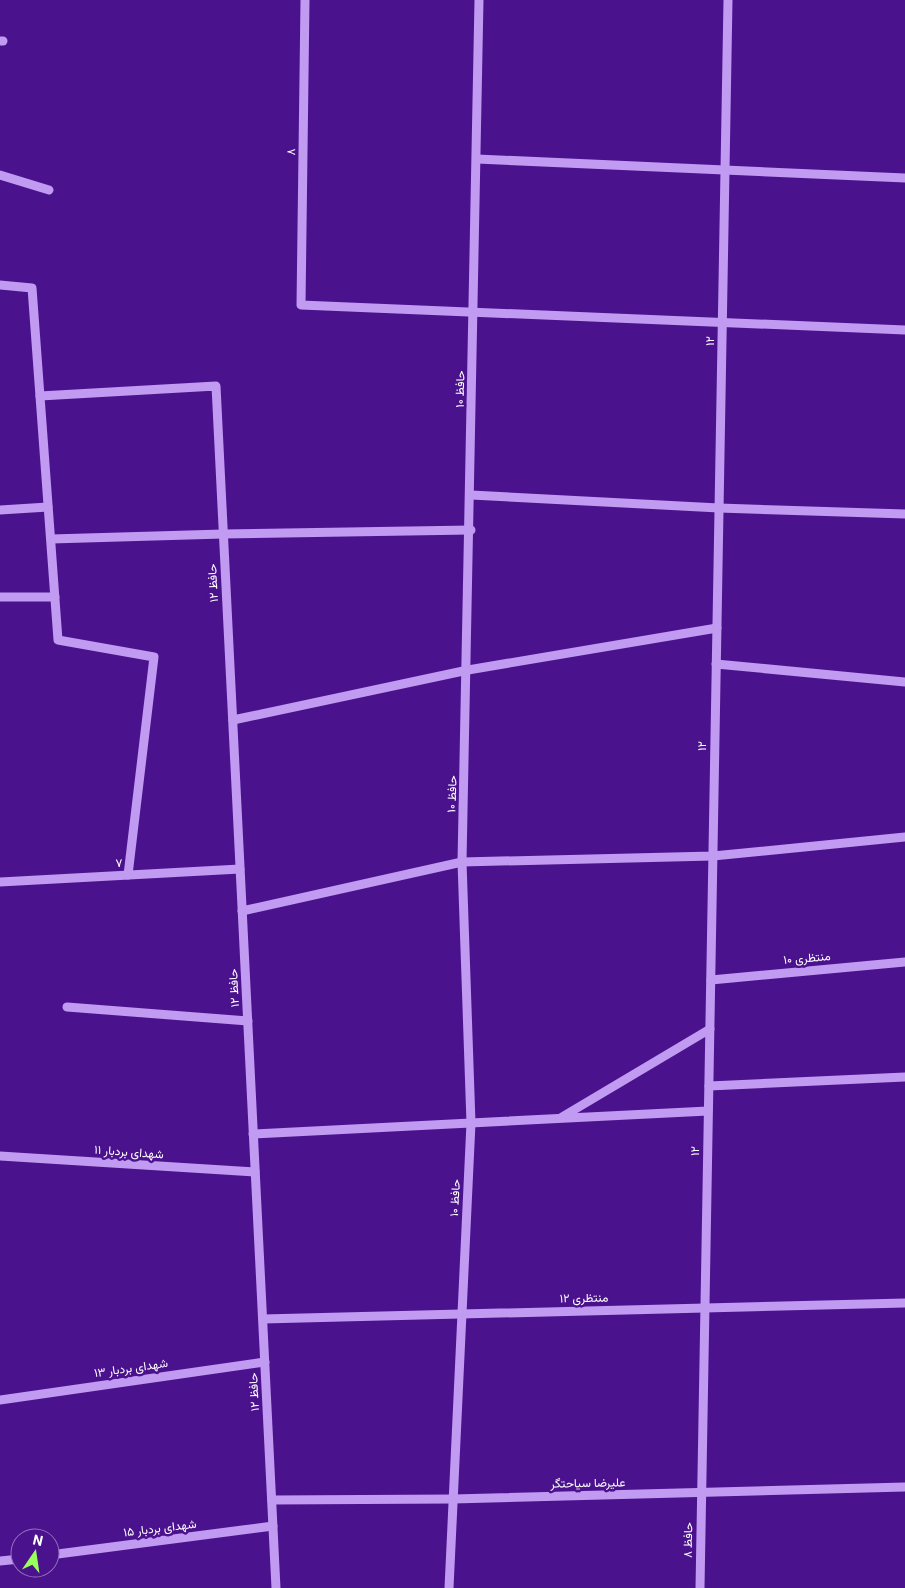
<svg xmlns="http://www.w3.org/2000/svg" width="905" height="1588" viewBox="0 0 905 1588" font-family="Roboto,Vazirmatn,sans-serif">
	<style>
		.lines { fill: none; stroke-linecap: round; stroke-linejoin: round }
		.minor { stroke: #c19af1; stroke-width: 9 }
		.labels { text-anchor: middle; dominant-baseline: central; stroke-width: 5; stroke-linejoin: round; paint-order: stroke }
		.street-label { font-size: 12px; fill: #fff; stroke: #4b128d }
	</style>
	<rect width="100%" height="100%" fill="#4b128d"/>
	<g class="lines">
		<!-- minor -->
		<g class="minor">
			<path d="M305,0L301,305L905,330"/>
			<path d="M0,41H3"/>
			<path d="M477,159L905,178"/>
			<path d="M0,175L49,190"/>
			<path d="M0,285L32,288L58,640L154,657L128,875"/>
			<path d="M40,396L216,386L276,1588"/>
			<path d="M471,495L719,508L905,514"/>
			<path d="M0,510L48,507"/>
			<path d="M51,539L223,534L471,530"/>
			<path d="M0,597H55"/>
			<path d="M716,664L905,682"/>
			<path d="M233,720L468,670L717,628"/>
			<path d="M0,882L240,869"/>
			<path d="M242,911L462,862L713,856L905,837"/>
			<path d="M711,980L905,962"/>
			<path d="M67,1007L248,1021"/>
			<path d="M709,1086L905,1077"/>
			<path d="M562,1117L710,1029"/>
			<path d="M253,1134L708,1111"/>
			<path d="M0,1156L255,1172"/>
			<path d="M263,1319L905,1303"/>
			<path d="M0,1400L265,1362"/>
			<path d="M272,1500L453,1499L905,1487"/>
			<path d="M50,1555L273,1526"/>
			<path d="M0,1561L20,1559"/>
			<path d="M449,1588L471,1123L462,862L479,0"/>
			<path d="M700,1588L728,0"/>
		</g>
	</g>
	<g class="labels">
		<!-- street labels -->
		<g class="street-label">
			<text transform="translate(291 152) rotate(-89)">۸</text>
			<text transform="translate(710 341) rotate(-89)">۱۲</text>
			<text transform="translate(460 389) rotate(-89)">حافظ ۱۰</text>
			<text transform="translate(213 583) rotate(-93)">حافظ ۱۲</text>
			<text transform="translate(702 746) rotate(-89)">۱۲</text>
			<text transform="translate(452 794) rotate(-88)">حافظ ۱۰</text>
			<text transform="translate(119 863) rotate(-3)">۷</text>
			<text transform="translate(807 958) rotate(-5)">منتظری ۱۰</text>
			<text transform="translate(234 988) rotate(-93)">حافظ ۱۲</text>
			<text transform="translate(695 1151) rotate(-89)">۱۲</text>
			<text transform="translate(129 1152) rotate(4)">شهدای بردبار ۱۱</text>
			<text transform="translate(455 1198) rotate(-87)">حافظ ۱۰</text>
			<text transform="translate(584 1298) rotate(-1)">منتظری ۱۲</text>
			<text transform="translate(131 1368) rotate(-8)">شهدای بردبار ۱۳</text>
			<text transform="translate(254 1392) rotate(-93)">حافظ ۱۲</text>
			<text transform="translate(588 1483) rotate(-1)">علیرضا سیاحتگر</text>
			<text transform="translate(160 1528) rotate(-7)">شهدای بردبار ۱۵</text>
			<text transform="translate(688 1540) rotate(-89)">حافظ ۸</text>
		</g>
	</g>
	<!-- north arrow -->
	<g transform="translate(35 1553) rotate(13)"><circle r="24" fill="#4b128d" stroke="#9371bb"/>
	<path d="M0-4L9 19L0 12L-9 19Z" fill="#9bff5b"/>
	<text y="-8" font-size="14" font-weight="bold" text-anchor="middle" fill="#ffffff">N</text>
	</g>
</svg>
